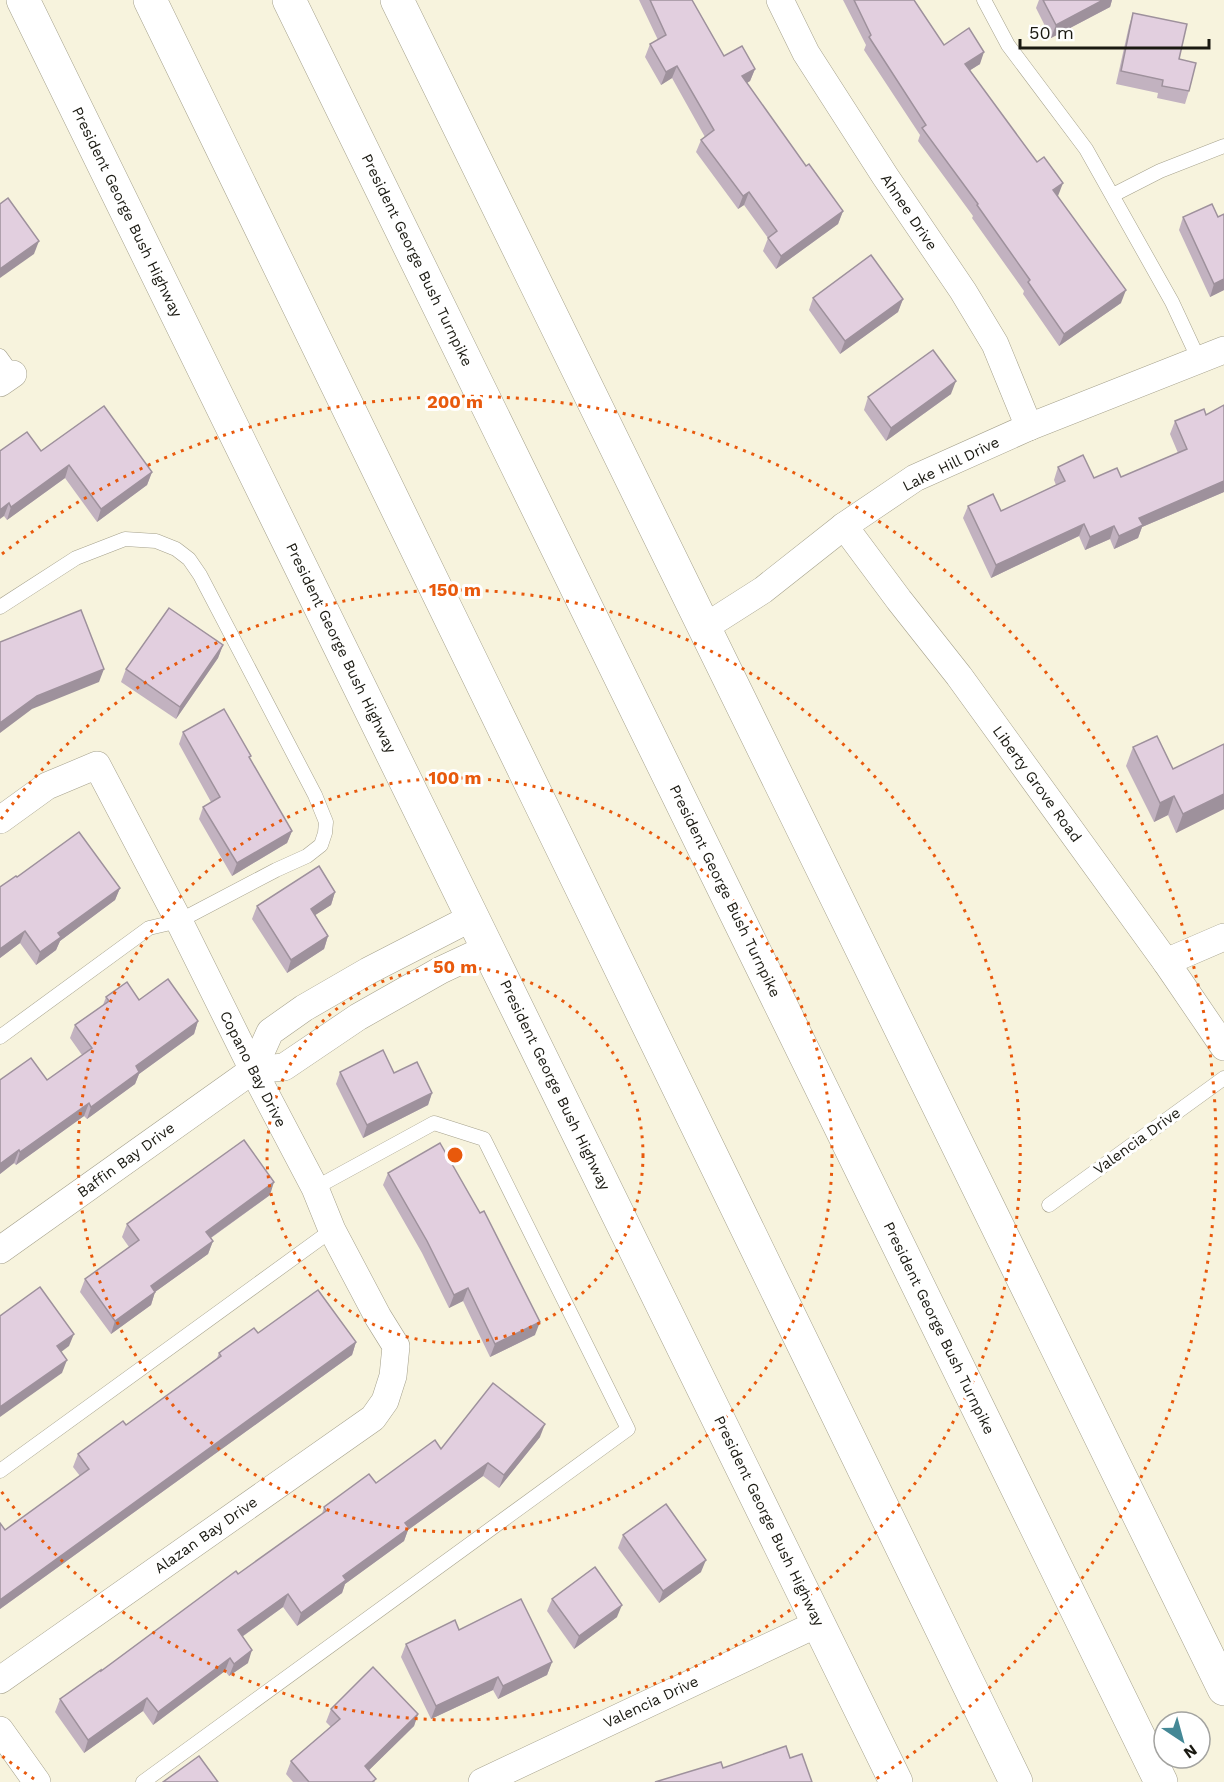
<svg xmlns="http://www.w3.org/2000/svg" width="1224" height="1782" viewBox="0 0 1224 1782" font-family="'Work Sans',sans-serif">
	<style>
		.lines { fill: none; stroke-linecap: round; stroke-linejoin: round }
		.lane-casing { stroke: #a5a18c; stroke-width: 15 }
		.street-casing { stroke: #a5a18c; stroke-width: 28 }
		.secondary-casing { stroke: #a5a18c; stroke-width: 34 }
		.highway-casing { stroke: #a5a18c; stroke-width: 34 }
		.lane { stroke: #fff; stroke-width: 14 }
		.street { stroke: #fff; stroke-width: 27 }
		.secondary { stroke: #fff; stroke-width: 33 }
		.highway { stroke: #fff; stroke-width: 33 }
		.wall { fill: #c2b2c0 }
		.shaded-wall { fill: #9e919c }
		.building { fill: #e2cfdf; stroke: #9e919c; stroke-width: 1.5 }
		.ring { fill: none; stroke: #e8590c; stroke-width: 3; stroke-dasharray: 3 6 }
		.labels { text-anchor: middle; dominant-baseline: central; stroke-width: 6; stroke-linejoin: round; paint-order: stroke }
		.street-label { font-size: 15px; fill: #1a1911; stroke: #fff }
		.centre { fill: #e8590c; stroke: #fff; stroke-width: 3 }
		.ring-label { font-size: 18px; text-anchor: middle; font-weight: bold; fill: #e8590c; stroke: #fff; stroke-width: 6; stroke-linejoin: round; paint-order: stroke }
	</style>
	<rect width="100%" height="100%" fill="#f7f3dd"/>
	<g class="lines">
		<!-- lane casing -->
		<g class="lane-casing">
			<g id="lane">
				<path d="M984,0L1008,45L1086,149L1172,302L1199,360"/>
				<path d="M1113,195L1160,171L1224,146"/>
				<path d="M0,356L13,374"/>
				<path d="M0,607L76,558L125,539L156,541L176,549L189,559L200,575L315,795L326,822L325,833L321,845L307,856L276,870L179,921L149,928L0,1037"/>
				<path d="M1049,1205L1224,1078"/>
				<path d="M0,1471L332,1230"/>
				<path d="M143,1782L628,1429L484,1139L434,1123L315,1188"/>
			</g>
		</g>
		<!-- street casing -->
		<g class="street-casing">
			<g id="street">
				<path d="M780,0L806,53L885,176L963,291L995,344L1029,427"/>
				<path d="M0,383L13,374"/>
				<path d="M844,526L899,600L959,676L1166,962L1224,1047"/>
				<path d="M705,627L763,590L844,526L915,478L1029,427L1224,350"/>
				<path d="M0,820L47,786L97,765L179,921L253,1070L315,1188L332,1230L378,1317L396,1346L393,1376L385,1401L373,1418L0,1680"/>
				<path d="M1166,962L1224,937"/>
				<path d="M253,1070L284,1067L358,1017L441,970L488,948"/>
				<path d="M0,1250L253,1070L270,1032L304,1008L368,971L473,917"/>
				<path d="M0,1730L37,1782"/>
				<path d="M482,1782L819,1623"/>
			</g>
		</g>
		<!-- secondary casing -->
		<g class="secondary-casing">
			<g id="secondary">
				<path d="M23,0L896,1782"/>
				<path d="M397,0L1224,1689"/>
			</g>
		</g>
		<!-- highway casing -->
		<g class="highway-casing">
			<g id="highway">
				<path d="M150,0L1016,1782"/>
				<path d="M289,0L1161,1782"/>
			</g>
		</g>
		<!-- lane -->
		<use href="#lane" class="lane"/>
		<!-- street -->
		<use href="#street" class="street"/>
		<!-- secondary -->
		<use href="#secondary" class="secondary"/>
		<!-- highway -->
		<use href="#highway" class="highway"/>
	</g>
	<!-- wall -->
	<g class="wall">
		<path d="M639,0H692L724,56L755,69L750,81L747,83L806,166L843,211L838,224L776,269L763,251L768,238L744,205L738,209L696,152L701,140L705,137L672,78L661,85L645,57L650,44L658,40Z"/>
		<path d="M843,0H914L944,45L980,64L970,70L1058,196H1057L1121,303L1059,346L1023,294L1024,291L972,218L973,216L918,141L920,135L864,50L866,45Z"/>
		<path d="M1039,0H1112L1110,7L1051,38L1036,8Z"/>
		<path d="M1133,13L1179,59L1189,91L1185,104L1157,98L1158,93L1116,84L1129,26Z"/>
		<path d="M1224,214V290L1210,297L1179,230L1183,217H1218Z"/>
		<path d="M813,298L903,299L898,312L840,354L809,310Z"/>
		<path d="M951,394L886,441L864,410L868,397Z"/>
		<path d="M1224,405V492L1142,527L1138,538L1114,549L1110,539L1085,550L1079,536L991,578L963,518L968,506L1001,511L1056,485L1054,480L1058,467L1094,478L1121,477L1178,453L1170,434L1175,421L1206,415Z"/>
		<path d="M0,451H41L152,472L147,485L97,522L65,478L7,520L4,516Z"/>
		<path d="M223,645L218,658L176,719L121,682L126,669Z"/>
		<path d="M183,732L250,759L292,831L287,843L232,876L199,819L203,807L211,802L179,744Z"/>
		<path d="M1224,744V809L1176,833L1168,815L1154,822L1126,766L1133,747L1173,769Z"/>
		<path d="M17,877L120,888L115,900L60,941L56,950L36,965L20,943L0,958V887Z"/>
		<path d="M335,892L331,905L315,915L328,936L324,949L287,973L252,919L257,906Z"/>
		<path d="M106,997L139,1000L198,1021L194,1034L139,1074L135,1084L87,1119L84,1116L16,1165L14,1163L0,1174V1080H47L82,1055L70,1038L75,1025L103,1005Z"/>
		<path d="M340,1072L394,1073L432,1093L428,1105L363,1138L336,1084Z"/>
		<path d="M388,1173L535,1335L490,1357L463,1301L449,1308L422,1253L383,1185Z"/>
		<path d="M270,1195L211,1238L213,1241L208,1254L155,1292L151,1305L111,1334L80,1292L85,1279L129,1247L122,1237L127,1224Z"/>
		<path d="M258,1333L356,1342L352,1355L0,1609V1523L5,1530L80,1476L73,1467L78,1454L126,1425L217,1358L219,1353Z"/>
		<path d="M540,1437L499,1488L483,1476L408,1530L404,1541L345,1584L342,1593L297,1626L283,1607L242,1637L248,1663L229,1676L225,1671L153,1725L143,1711L84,1753L55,1712L60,1699L101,1671L238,1574L322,1514L324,1507L376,1483L441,1449Z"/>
		<path d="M623,1535L701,1572L659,1603L618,1548Z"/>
		<path d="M552,1599L617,1617L574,1649L547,1611Z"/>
		<path d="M459,1630L552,1662L547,1675L498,1699L493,1690L431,1719L401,1657L406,1644Z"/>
		<path d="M331,1709L418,1714L414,1726L369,1770L375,1782H293L286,1774L291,1761L331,1727L326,1722Z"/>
	</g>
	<!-- shaded-wall -->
	<g class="shaded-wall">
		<path d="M1103,0H1112L1110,7L1051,38L1056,25Z"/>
		<path d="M984,52L980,64L961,76L965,64Z"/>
		<path d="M677,66L672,78L661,85L666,72Z"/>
		<path d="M755,69L750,81L737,89L742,76Z"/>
		<path d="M1063,183L1058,196L1048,203L1053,190Z"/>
		<path d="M749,192L744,205L738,209L743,196Z"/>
		<path d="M843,211L838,224L776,269L781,256Z"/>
		<path d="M39,241L34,254L0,278V269Z"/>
		<path d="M1224,279V290L1210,297L1214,284Z"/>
		<path d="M1126,290L1121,303L1059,346L1064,334Z"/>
		<path d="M903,299L898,312L840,354L845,341Z"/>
		<path d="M956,381L951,394L886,441L891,428Z"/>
		<path d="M69,465L65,478L7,520L11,507Z"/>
		<path d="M152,472L147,485L97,522L101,509Z"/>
		<path d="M1224,481V492L1142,527L1138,538L1114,549L1119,536L1139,518Z"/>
		<path d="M9,503L4,516L0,519V510Z"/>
		<path d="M1084,524L1079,536L991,578L996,565Z"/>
		<path d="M1114,526L1110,539L1085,550L1090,537Z"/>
		<path d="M223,645L218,658L176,719L180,707Z"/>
		<path d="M104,669L99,682L32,709L0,733V723L37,696Z"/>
		<path d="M1224,794V809L1176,833L1183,814Z"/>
		<path d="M1174,796L1168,815L1154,822L1160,803Z"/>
		<path d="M292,831L287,843L232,876L237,863Z"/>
		<path d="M120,888L115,900L60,941L56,950L36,965L40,952L58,933Z"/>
		<path d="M335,892L331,905L306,921L311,909Z"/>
		<path d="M25,931L20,943L0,958V949Z"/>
		<path d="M328,936L324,949L287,973L291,960Z"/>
		<path d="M198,1021L194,1034L139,1074L135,1084L87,1119L91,1107L136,1066Z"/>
		<path d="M432,1093L428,1105L363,1138L367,1125Z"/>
		<path d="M89,1103L84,1116L16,1165L20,1152Z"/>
		<path d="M19,1150L14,1163L0,1174V1164Z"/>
		<path d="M274,1182L270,1195L202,1244L206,1232Z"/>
		<path d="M213,1241L208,1254L155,1292L151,1305L111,1334L115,1321L151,1286Z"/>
		<path d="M468,1288L463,1301L449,1308L454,1295Z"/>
		<path d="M540,1322L535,1335L490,1357L495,1344Z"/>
		<path d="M74,1334L69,1346L52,1359L57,1346Z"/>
		<path d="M356,1342L352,1355L0,1609V1600Z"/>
		<path d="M67,1360L62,1373L0,1417V1407Z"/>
		<path d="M545,1424L540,1437L499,1488L504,1475Z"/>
		<path d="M488,1463L483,1476L408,1530L404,1541L345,1584L342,1593L297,1626L301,1613L405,1523Z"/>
		<path d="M706,1560L701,1572L659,1603L663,1591Z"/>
		<path d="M288,1594L283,1607L233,1643L238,1630Z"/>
		<path d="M622,1605L617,1617L574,1649L579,1636Z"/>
		<path d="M252,1650L248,1663L229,1676L234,1664Z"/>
		<path d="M230,1658L225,1671L153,1725L158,1712Z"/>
		<path d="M552,1662L547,1675L498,1699L503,1686Z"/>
		<path d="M498,1677L493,1690L431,1719L436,1706Z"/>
		<path d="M147,1698L143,1711L84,1753L88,1740Z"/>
		<path d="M418,1714L414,1726L360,1779L365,1766Z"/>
	</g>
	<!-- building -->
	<g class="building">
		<path d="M650,0H692L724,56L742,46L755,69L742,76L806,166L809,164L843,211L781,256L768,238L777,231L749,192L743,196L701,140L714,130L677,66L666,72L650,44L666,35Z"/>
		<path d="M854,0H914L944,45L969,28L984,52L965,64L1037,162L1044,157L1063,183L1053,190L1126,290L1064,334L1028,282L1030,280L977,205L978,204L922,128L926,125L869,37L871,35Z"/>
		<path d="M1043,0H1103L1056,25Z"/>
		<path d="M1133,13L1187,24L1179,59L1196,63L1189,91L1162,86L1163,80L1121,71Z"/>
		<path d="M8,198L39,241L0,269V204Z"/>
		<path d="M1212,204L1218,217L1224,214V279L1214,284L1183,217Z"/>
		<path d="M871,255L903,299L845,341L813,298Z"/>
		<path d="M933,350L956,381L891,428L868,397Z"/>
		<path d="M1224,405V481L1139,518L1143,525L1119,536L1114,526L1090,537L1084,524L996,565L968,506L993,494L1001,511L1065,481L1058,467L1083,455L1094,478L1117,468L1121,477L1187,449L1175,421L1204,409L1206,415Z"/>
		<path d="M104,406L152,472L101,509L69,465L11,507L9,503L0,510V451L27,432L41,451Z"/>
		<path d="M169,608L223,645L180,707L126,669Z"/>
		<path d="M81,610L104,669L37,696L0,723V642Z"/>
		<path d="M224,709L251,756L249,757L292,831L237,863L203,807L220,797L183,732Z"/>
		<path d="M1157,736L1173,769L1224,744V794L1183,814L1174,796L1160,803L1133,747Z"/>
		<path d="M79,832L120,888L58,933L61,937L40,952L25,931L0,949V887L16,876L17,877Z"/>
		<path d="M319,866L335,892L311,909L328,936L291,960L257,906Z"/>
		<path d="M168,979L198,1021L136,1066L139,1072L91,1107L89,1103L20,1152L19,1150L0,1164V1080L31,1058L47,1080L92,1048L75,1025L109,1001L106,997L127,982L139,1000Z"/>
		<path d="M383,1050L394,1073L417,1062L432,1093L367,1125L340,1072Z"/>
		<path d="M244,1140L274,1182L206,1232L213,1241L151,1286L155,1292L115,1321L85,1279L139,1240L127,1224Z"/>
		<path d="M440,1143L480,1213L484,1211L540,1322L495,1344L468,1288L454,1295L427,1241L388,1173Z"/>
		<path d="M40,1287L74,1334L57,1346L67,1360L0,1407V1316Z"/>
		<path d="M318,1290L356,1342L0,1600V1523L5,1530L89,1469L78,1454L123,1421L126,1425L221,1356L219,1353L254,1328L258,1333Z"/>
		<path d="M493,1383L545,1424L504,1475L488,1463L405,1523L409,1528L343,1576L346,1580L301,1613L288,1594L238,1630L252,1650L234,1664L230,1658L158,1712L147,1698L88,1740L60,1699L101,1670V1671L236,1571L238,1574L326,1511L324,1507L369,1474L376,1483L435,1440L441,1449Z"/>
		<path d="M666,1504L706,1560L663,1591L623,1535Z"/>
		<path d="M595,1567L622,1605L579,1636L552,1599Z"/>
		<path d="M521,1599L552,1662L503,1686L498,1677L436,1706L406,1644L455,1620L459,1630Z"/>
		<path d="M373,1667L418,1714L365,1766L376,1779L372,1782H309L291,1761L340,1719L331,1709Z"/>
		<path d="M786,1746L790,1758L802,1754L812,1782H655L721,1762L723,1768Z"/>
		<path d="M199,1756L218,1782H163Z"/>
	</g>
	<!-- distance rings -->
	<g class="ring">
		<circle cx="455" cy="1155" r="188"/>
		<circle cx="455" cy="1155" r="377"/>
		<path d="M1 819A565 565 0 1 1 1 1491"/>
		<path d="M34 1779A753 753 0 0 1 2 1756M2 554A753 753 0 1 1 876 1779"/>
	</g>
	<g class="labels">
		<!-- street labels -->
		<g class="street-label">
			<text transform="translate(127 212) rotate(64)">President George Bush Highway</text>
			<text transform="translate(909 212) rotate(56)">Ahnee Drive</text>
			<text transform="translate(417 260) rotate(64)">President George Bush Turnpike</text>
			<text transform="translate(951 464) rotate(-26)">Lake Hill Drive</text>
			<text transform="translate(341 648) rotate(64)">President George Bush Highway</text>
			<text transform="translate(1037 784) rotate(54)">Liberty Grove Road</text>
			<text transform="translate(725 891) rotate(64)">President George Bush Turnpike</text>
			<text transform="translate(253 1069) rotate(63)">Copano Bay Drive</text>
			<text transform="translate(555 1085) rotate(64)">President George Bush Highway</text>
			<text transform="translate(1137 1141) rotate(-36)">Valencia Drive</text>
			<text transform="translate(126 1160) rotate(-36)">Baffin Bay Drive</text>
			<text transform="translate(939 1328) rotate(64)">President George Bush Turnpike</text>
			<text transform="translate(769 1521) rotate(64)">President George Bush Highway</text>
			<text transform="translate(206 1535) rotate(-35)">Alazan Bay Drive</text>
			<text transform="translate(651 1702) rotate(-25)">Valencia Drive</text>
		</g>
	</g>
	<circle cx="455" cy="1155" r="9" class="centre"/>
	<g class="ring-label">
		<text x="455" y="408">200 m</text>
		<text x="455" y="596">150 m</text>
		<text x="455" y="784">100 m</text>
		<text x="455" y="973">50 m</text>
	</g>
	<!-- north arrow -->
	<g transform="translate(1182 1740) rotate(144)"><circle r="28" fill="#ffffff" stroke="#a3a3a0" stroke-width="1.5"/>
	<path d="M0-4.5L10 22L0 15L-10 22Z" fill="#448896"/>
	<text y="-9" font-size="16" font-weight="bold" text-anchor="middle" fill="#1a1911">N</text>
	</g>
	<!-- scale -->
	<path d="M1020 39v9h189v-9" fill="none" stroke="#1a1911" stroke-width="3"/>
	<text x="1029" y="39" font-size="18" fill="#1a1911" stroke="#ffffff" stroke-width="4.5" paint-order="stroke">50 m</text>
</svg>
